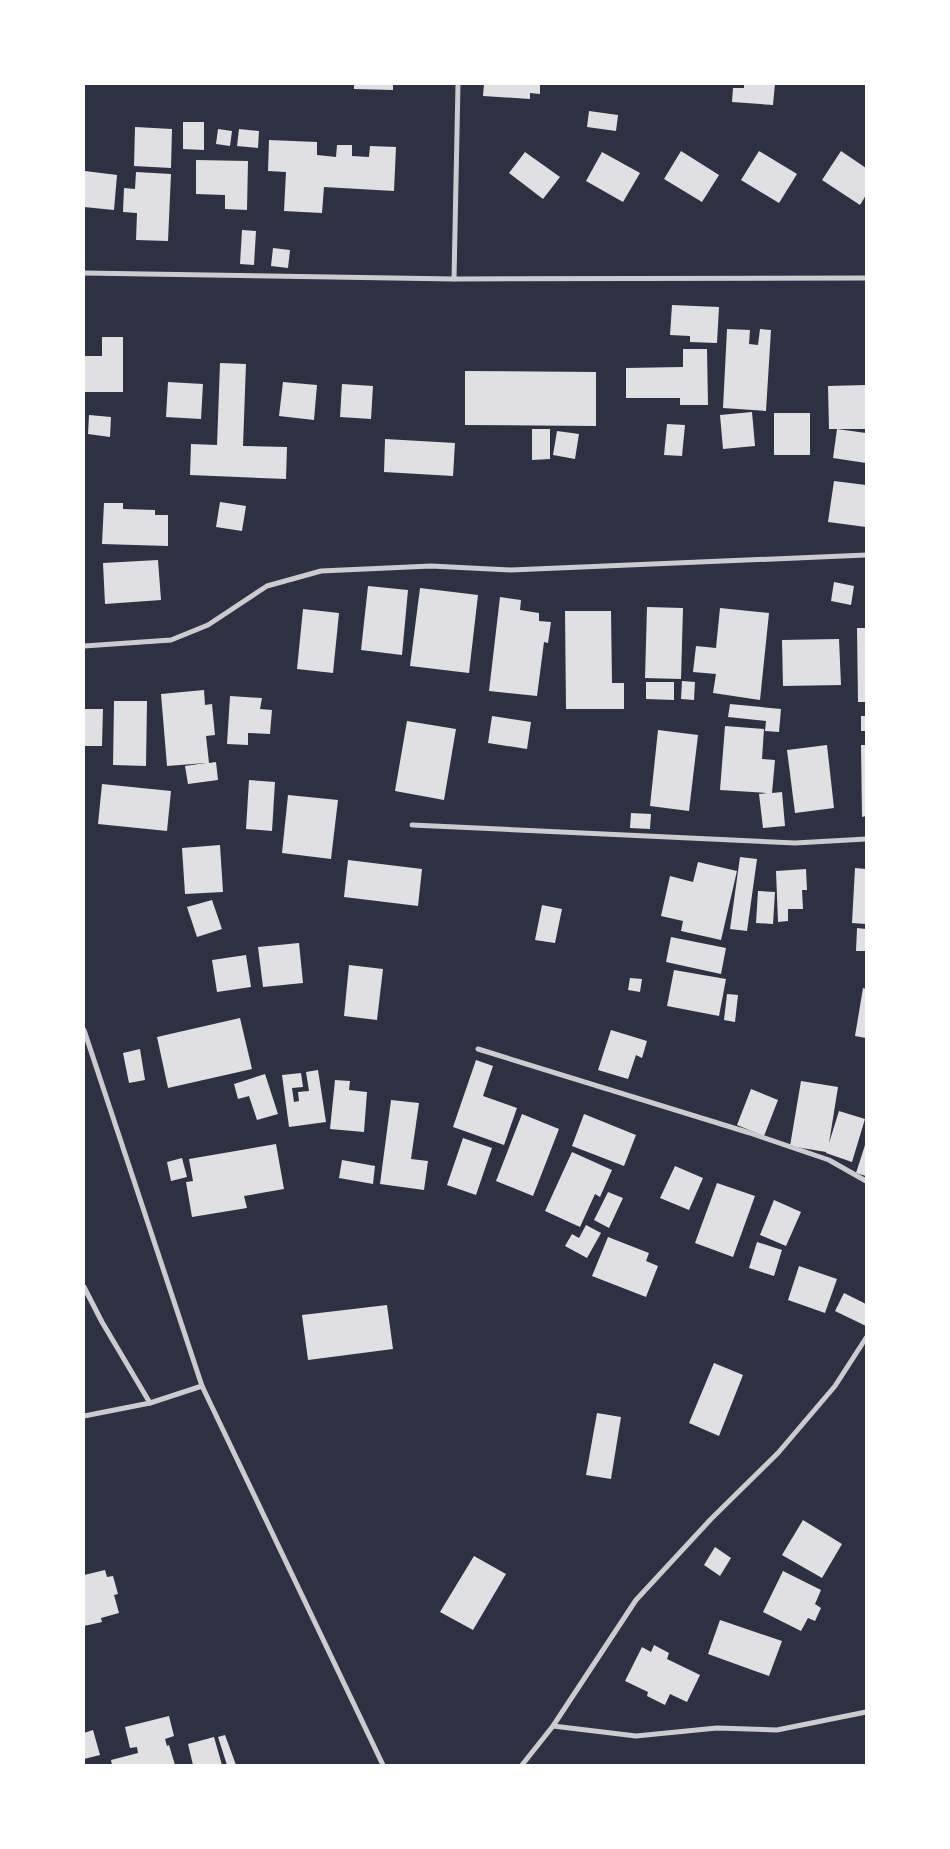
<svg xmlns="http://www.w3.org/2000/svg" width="950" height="1849" viewBox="0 0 950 1849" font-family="Georgia,serif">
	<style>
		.building { fill: #e0e0e3 }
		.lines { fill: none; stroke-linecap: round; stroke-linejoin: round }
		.minor { stroke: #caccd0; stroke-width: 5 }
	</style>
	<rect width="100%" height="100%" fill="#2d3142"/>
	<!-- building -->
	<g class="building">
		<path d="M354,84H393V90L354,89Z"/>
		<path d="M484,84H536L540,85V94L530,93V99L483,96Z"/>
		<path d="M744,84H775L773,105L732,102L733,88H744Z"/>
		<path d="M589,111L618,115L616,131L587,127Z"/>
		<path d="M183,122H204V150L183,149Z"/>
		<path d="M135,127L172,129L171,168L134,166Z"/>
		<path d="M218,129L232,131L230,146L216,144Z"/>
		<path d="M239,129L259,131L258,148L237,146Z"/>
		<path d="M269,140L317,142V155L336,157L337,145H352V156L369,157L370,146L396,147L394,191L324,187L322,213L284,211L286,172L268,171Z"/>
		<path d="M681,151L719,175L702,202L664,179Z"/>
		<path d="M759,151L797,174L779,203L741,180Z"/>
		<path d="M841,151L866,168V195L860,205L822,180Z"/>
		<path d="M525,152L560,177L543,199L509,173Z"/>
		<path d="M602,152L640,173L623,202L586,181Z"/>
		<path d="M196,160L248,161L247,210L225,209V195L196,194Z"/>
		<path d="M85,171L117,175L114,210L84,207Z"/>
		<path d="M136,172L171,174L168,241L136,240L137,213L123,212L124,188L135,189Z"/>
		<path d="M242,230L256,231L254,265L240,264Z"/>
		<path d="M273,248L290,250L288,268L271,266Z"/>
		<path d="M672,305L719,307L717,343L690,342V336L670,335Z"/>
		<path d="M727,329L750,330L749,344L758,345L760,329L771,330L766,411L723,408Z"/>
		<path d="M102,337H123V392H84V356H102Z"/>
		<path d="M683,349H707L708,405H680V398H626V368L683,367Z"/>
		<path d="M220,363L246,364L243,446L287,447L286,479L190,475L191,444L217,445Z"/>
		<path d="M465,371L596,372V426L465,425Z"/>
		<path d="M168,382L203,384L201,419L166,417Z"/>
		<path d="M283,382L317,385L314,420L279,416Z"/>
		<path d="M342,384L373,386L371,419L340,417Z"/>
		<path d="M866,385V429H829L828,386Z"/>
		<path d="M752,412L755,446L723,449L720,415Z"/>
		<rect x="774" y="413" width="36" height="42"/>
		<path d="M89,415L111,417L110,437L88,434Z"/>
		<path d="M667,424L685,425L682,456L664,455Z"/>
		<path d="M532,429H550V459L532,460Z"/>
		<path d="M837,429L866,433V463L833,458Z"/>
		<path d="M557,431L579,434L575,459L553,455Z"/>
		<path d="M385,439L455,443L453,476L384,472Z"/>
		<path d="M834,481L866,485V527L828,522Z"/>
		<path d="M220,502L246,506L242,531L216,527Z"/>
		<path d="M104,503H123V509L155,510V515H168V546L102,544Z"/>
		<path d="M158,560L161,600L105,604L103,563Z"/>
		<path d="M834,582L854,586L851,605L831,601Z"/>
		<path d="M368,586L408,590L402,655L361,650Z"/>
		<path d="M420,588L478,595L469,673L410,666Z"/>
		<path d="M500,597L521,600L520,610L539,613V621L551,622L548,643L544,642L537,696L489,691Z"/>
		<path d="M647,607L683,608L681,679L645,678Z"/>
		<path d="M720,608L769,613L760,700L713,693L716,674L693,672L696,646L716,648Z"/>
		<path d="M303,609L339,613L333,673L297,669Z"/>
		<path d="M565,611H611L612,683H624V709H566Z"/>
		<path d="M857,628H866V702H858Z"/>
		<path d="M839,639L841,685L783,686L782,640Z"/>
		<path d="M682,681L695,682L694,700L681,699Z"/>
		<path d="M646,682H674V700L646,699Z"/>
		<path d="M204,690L205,705L212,704L215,735L206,736L209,763L216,762L218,780L188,784L185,766L206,763L167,766L161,694Z"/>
		<path d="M230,696L262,698L260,709L272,710L270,734L248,733V745L227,744Z"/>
		<path d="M114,701H147L146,766L113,765Z"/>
		<path d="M730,704L781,709L779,732L765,731L766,721L728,717Z"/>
		<path d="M84,709H103L102,746H84Z"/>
		<path d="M492,716L531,722L527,749L488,743Z"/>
		<rect x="861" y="716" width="5" height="15"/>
		<path d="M407,721L456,729L444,800L395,791Z"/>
		<path d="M725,726L764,729L762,759L775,760L772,793L782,792L785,826L763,828L759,794L767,793L720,790Z"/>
		<path d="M658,730L698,735L689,811L650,806Z"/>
		<path d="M827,745L834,808L795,813L787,750Z"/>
		<path d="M861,745H866V816L862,817Z"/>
		<path d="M249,780L275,782L272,831L246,829Z"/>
		<path d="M102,784L171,791L167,831L98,824Z"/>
		<path d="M288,795L338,800L331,859L282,853Z"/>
		<path d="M631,813L651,814L650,829L630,828Z"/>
		<path d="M220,845L223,892L185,894L182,848Z"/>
		<path d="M740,857L757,859L747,931L730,929Z"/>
		<path d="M348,860L422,869L418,906L344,897Z"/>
		<path d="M698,862L737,871L721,940L681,931L683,921L661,916L670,876L693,882Z"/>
		<path d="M855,868L866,869V924L852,923Z"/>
		<path d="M806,869L807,890H802L803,909H788V921L778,922L776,871Z"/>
		<path d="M758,891L775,892L773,924L756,923Z"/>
		<path d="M212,900L222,929L197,937L187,907Z"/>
		<path d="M542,905L562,909L555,943L535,940Z"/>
		<path d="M857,928L866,929V951H856Z"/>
		<path d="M671,937L726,948L721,974L666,962Z"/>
		<path d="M299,943L303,983L263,987L258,947Z"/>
		<path d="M246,955L251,987L217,992L212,960Z"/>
		<path d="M349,965L383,969L377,1020L344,1016Z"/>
		<path d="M674,970L726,979L719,1016L667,1006Z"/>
		<path d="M630,978L642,979L640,992L628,990Z"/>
		<path d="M863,988L866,989V1038L855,1036Z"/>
		<path d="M727,994L738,995L735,1022L724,1020Z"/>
		<path d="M240,1018L252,1069L168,1088L157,1037Z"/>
		<path d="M611,1030L647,1041L642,1058L636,1055L628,1079L598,1070Z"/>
		<path d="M140,1049L145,1080L129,1083L123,1053Z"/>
		<path d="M476,1060L493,1066L483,1096L517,1108L504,1145L453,1127Z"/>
		<path d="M318,1070L326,1122L289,1127L282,1075L301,1073L303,1087L292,1088L294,1102L299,1101L298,1092L309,1091L306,1072Z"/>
		<path d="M265,1074L278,1114L257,1120L249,1096L238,1099L234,1084Z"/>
		<path d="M335,1080L350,1081L349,1090L367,1092L364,1132L330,1129Z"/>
		<path d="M801,1081L838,1087L829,1143L839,1111L865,1119L852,1162L826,1153V1152L790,1146Z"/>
		<path d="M751,1089L778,1100L764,1136L737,1125Z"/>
		<path d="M391,1100L419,1103L411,1159L428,1161L424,1190L380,1184Z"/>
		<path d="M522,1114L559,1129L533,1196L496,1181Z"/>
		<path d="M584,1114L636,1135L624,1166L572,1146Z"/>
		<path d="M463,1138L492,1148L476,1195L447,1185Z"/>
		<path d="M866,1142V1176L856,1173Z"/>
		<path d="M276,1144L284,1189L244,1196L247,1208L192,1217L186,1182L193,1181L189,1159Z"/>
		<path d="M572,1152L612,1170L600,1197L595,1194L580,1227L545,1211Z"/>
		<path d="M182,1158L187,1177L171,1181L167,1162Z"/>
		<path d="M342,1160L375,1166L373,1184L339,1178Z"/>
		<path d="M675,1166L703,1178L689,1210L660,1198Z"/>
		<path d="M717,1183L755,1196L733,1257L695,1243Z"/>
		<path d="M608,1192L623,1198L609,1228L594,1220Z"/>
		<path d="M774,1200L801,1212L786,1246L760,1235Z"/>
		<path d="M586,1225L601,1233L587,1258L565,1246L572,1234L579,1238Z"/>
		<path d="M608,1237L649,1253L646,1261L658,1266L646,1297L592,1276Z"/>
		<path d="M757,1242L782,1250L774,1276L749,1268Z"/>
		<path d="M799,1266L837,1279L825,1313L788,1300Z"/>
		<path d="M844,1293L866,1304V1326L835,1311Z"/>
		<path d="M387,1305L393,1349L308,1360L302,1315Z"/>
		<path d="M714,1363L743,1375L719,1436L689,1423Z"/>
		<path d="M597,1413L621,1417L611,1479L586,1475Z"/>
		<path d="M803,1520L842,1544L822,1578L782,1555Z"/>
		<path d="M715,1547L731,1558L720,1576L704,1565Z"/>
		<path d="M474,1556L506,1574L473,1630L440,1612Z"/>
		<path d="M105,1570L107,1577L113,1576L118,1594L114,1595L119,1613L101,1618L102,1622L84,1626V1575Z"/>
		<path d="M783,1571L821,1590L815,1604L821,1608L815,1621L808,1618L801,1631L763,1612Z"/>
		<path d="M720,1620L782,1641L769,1676L708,1654Z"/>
		<path d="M654,1645L669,1653L667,1659L700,1675L687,1702L670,1694L665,1705L647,1696L648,1692L625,1681L642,1647L651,1652Z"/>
		<path d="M169,1716L174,1736L165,1739L167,1746L169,1745L175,1765H112L111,1760L138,1753L137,1747L130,1748L125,1727Z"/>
		<path d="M93,1730L100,1755L84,1759V1733Z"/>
		<path d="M225,1735L236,1765H227L218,1737Z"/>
		<path d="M214,1737L222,1765H193L188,1744Z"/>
	</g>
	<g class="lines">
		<!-- minor -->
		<g class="minor">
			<path d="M84,273L454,279L866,278"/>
			<path d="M454,279L458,84"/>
			<path d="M84,646L171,640L208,625L267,586L321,571L431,566L511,570L866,555"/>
			<path d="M412,825L795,843L866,839"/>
			<path d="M84,1030L202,1386L383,1765"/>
			<path d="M478,1049L750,1133L829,1160L866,1181"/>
			<path d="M84,1287L102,1322L150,1403"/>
			<path d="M84,1416L150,1403L202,1386"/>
			<path d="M553,1726L636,1736L717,1728L777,1730L866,1712"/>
			<path d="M522,1765L553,1726L636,1600L711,1519L778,1453L835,1386L866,1338"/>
		</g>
	</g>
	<!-- border -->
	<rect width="950" height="1849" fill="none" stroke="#ffffff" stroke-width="170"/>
</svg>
